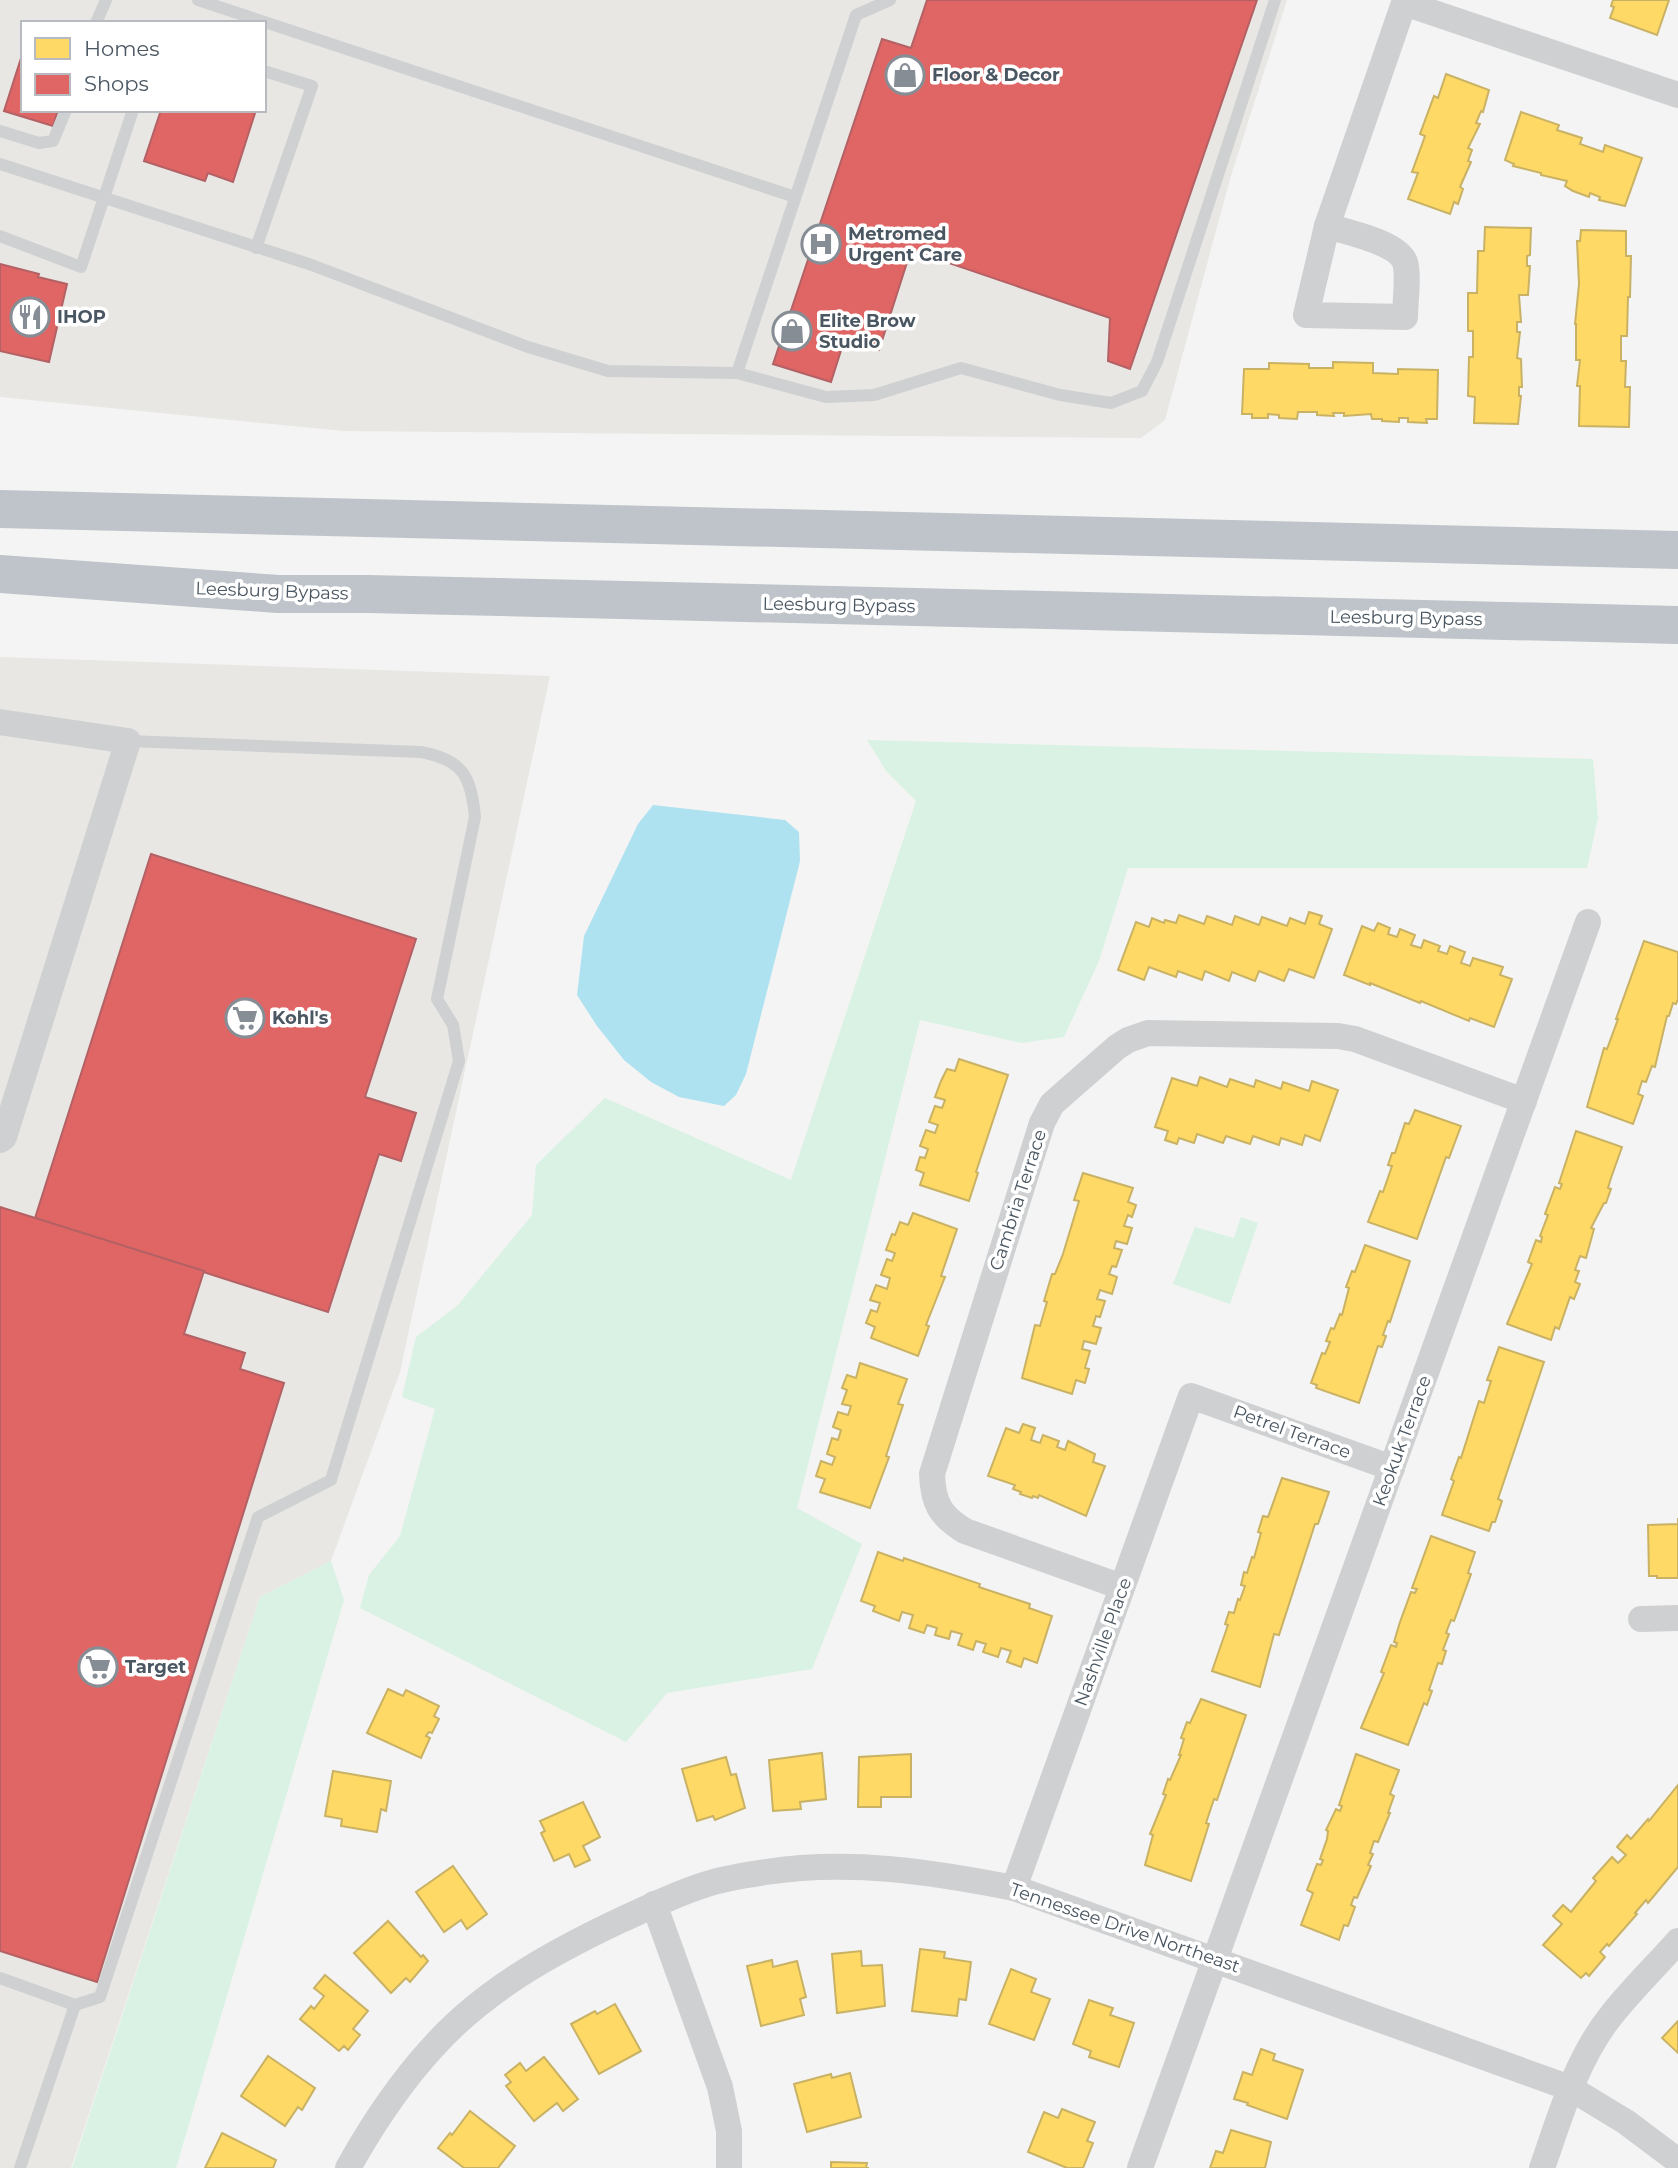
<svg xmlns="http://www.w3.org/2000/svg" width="1678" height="2168" viewBox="0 0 1678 2168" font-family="Montserrat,sans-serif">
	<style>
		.commercial { fill: #e8e7e3; fill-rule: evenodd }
		.green { fill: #d9f2e3 }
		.water { fill: #aee2f0 }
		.homes { fill: #ffd966; stroke: #c9b264; stroke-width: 2 }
		.shops { fill: #e06666; stroke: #b36164; stroke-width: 2 }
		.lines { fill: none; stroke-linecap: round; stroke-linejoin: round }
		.lane { stroke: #ced0d2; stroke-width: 12 }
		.street { stroke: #ced0d2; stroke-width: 26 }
		.highway { stroke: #bec4c9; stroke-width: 38 }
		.labels { text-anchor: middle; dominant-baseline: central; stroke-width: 7; stroke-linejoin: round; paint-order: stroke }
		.poi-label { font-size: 18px; font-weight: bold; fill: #4a5661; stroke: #fff; text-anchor: start }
		.street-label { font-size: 18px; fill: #4a5661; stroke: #fff }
	</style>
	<rect width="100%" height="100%" fill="#f4f4f4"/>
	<!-- commercial -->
	<g class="commercial">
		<path d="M0,0H1287L1230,179L1165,420L1141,438L343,431L0,397ZM23,23H264V110H23Z"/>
		<path d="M0,657L550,676L400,1372L331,1561L260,1597L71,2168H0Z"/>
	</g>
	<!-- green -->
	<g class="green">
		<path d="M867,740L1593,759L1598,818L1587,868H1128L1099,961L1064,1037L1021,1043L920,1020L797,1508L862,1544L812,1669L667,1693L626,1742L360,1608L369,1575L400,1536L435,1409L402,1397L416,1337L458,1305L532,1215L536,1165L605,1098L791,1180L916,801L886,771Z"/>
		<path d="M1241,1217L1258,1223L1230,1304L1173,1284L1195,1227L1234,1238Z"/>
		<path d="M331,1561L344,1600L176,2168H72L260,1597Z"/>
	</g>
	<!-- water -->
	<path class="water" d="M653,805L785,820L799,832L800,861L746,1074L736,1095L724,1106L679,1097L651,1082L624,1060L597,1026L577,995L584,936L638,824Z"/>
	<!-- homes -->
	<g class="homes">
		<path d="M1613,0H1669L1657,35L1610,18L1614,7L1611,6Z"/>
		<path d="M1446,74L1489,90L1483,112L1481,111L1476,123L1480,124L1468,148L1472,150L1468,161L1471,162L1460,187L1463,189L1458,204L1454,202L1450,214L1408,199L1418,173L1412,172L1425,136L1420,134L1434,96L1438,98Z"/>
		<path d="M1521,112L1559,125L1557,130L1582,138L1580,144L1603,152L1605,145L1642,158L1625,206L1599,200L1600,197L1590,193L1589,197L1573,191L1565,186L1567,181L1541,175V173L1513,166L1514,164L1505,160Z"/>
		<path d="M1485,227L1531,228L1530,255L1527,256V266H1530L1528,295H1519L1521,322H1517V332H1520L1517,358L1521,359L1522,387H1519V396H1521L1518,424L1474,423L1475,397L1468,396L1469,357H1473V331H1468V293H1477L1478,251H1484Z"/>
		<path d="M1581,230L1626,231V256H1631L1630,297H1628L1627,336H1621V361H1626L1625,387H1630L1629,427L1579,426L1580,386H1577L1580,360H1576V324H1575L1579,284L1577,241H1580Z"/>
		<path d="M1333,362L1373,363V373L1398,374V369L1438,370L1437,419H1426L1427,423L1408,422V418H1399V422L1382,421V419H1372L1371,414L1344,416V413H1333L1334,416L1317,415V412H1298L1297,419L1279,418V415L1268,414V418H1252V414H1242L1244,369H1269V363L1309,364V368H1333Z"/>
		<path d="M1309,912L1322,916L1319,924L1332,929L1314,978L1289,969L1284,981L1259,971L1255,981L1232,972L1229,981L1205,971L1202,980L1178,971L1176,977L1149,967L1144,980L1118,970L1136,922L1149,927L1152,918L1164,923L1165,920L1176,923L1179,915L1204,924L1207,916L1232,925L1235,916L1259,925L1262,917L1287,926L1290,918L1305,924Z"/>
		<path d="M1378,923L1390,928L1388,934L1397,937L1400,929L1415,935L1411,945L1421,948L1424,940L1440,946L1438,951L1447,954L1450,946L1465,952L1461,963L1470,966L1473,958L1503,967L1500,975L1512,979L1494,1027L1470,1018L1469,1021L1421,1001L1420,1003L1370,983V985L1344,975L1362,926L1374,931Z"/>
		<path d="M1644,941L1678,952V999L1676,1004L1673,1003L1669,1016H1667L1655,1067L1652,1066L1646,1082L1642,1081L1638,1094L1643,1096L1633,1124L1587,1107L1604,1048L1607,1049L1618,1019H1616Z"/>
		<path d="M959,1059L1008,1075L976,1172L978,1173L969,1201L920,1185L924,1173L916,1170L920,1157L925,1158L928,1149L920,1146L926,1130L935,1133L938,1125L929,1122L935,1106L942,1108L945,1100L935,1097L941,1081L947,1069L955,1071Z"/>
		<path d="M1200,1077L1227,1087L1230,1079L1254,1087L1256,1080L1281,1089L1283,1082L1309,1091L1312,1081L1338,1090L1320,1141L1305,1135L1302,1145L1281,1138L1279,1145L1253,1136L1250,1144L1226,1136L1223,1143L1197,1134L1194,1143L1179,1138L1177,1144L1165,1140L1168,1131L1155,1127L1172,1078L1197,1086Z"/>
		<path d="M1415,1110L1461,1126L1449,1158L1446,1157L1417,1239L1368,1222L1380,1191L1383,1192L1392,1166L1388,1165L1392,1153H1395L1405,1123L1409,1124Z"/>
		<path d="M1576,1131L1622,1147L1611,1178L1608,1188L1611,1189L1606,1203H1604L1591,1228L1594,1229L1586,1258L1580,1256L1575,1270L1579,1271L1575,1282L1580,1284L1574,1299L1570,1297L1559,1329L1555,1327L1551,1340L1507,1324L1532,1264L1528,1262L1536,1240L1541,1242L1542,1237L1540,1236L1548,1215L1545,1214L1555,1187L1560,1189L1562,1184L1559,1183Z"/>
		<path d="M1083,1173L1133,1188L1128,1202L1136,1205L1132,1217L1128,1215L1124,1226L1132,1228L1127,1244L1116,1241L1114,1248L1122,1250L1116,1267L1112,1266L1109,1274L1117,1277L1112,1294L1100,1290L1097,1299L1105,1301L1100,1317L1096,1316L1093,1326L1101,1328L1096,1344L1084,1341L1082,1349L1090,1351L1085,1368L1089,1369L1085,1383L1076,1380L1072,1394L1022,1378L1035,1325L1040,1326L1047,1302L1044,1301L1052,1274H1055L1063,1254L1079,1201L1074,1200Z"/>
		<path d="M913,1213L957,1229L941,1276L945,1277L926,1325L929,1326L918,1356L871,1338L875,1327L866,1323L871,1310L877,1312L880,1303L870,1300L876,1285L887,1289L890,1278L881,1275L887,1259L892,1261L895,1253L886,1250L892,1234L895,1235L900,1222L908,1225Z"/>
		<path d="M1365,1245L1410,1261L1390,1322L1388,1321L1383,1335L1386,1336L1382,1347L1378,1346L1359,1403L1316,1388L1317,1385L1311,1383L1322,1353L1325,1354L1330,1342L1326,1341L1331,1328L1334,1329L1340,1314L1342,1315L1349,1288L1346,1287L1352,1271L1355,1272Z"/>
		<path d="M1499,1347L1544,1362L1498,1499L1502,1501L1495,1522H1492L1489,1531L1442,1515L1454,1481L1451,1479L1459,1457L1461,1458L1479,1401L1484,1403L1491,1381L1487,1380Z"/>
		<path d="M860,1363L907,1379L898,1404L903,1405L886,1456L889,1457L870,1508L820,1492L825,1479L816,1476L821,1461L832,1465L835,1457L827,1454L832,1438L838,1440L841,1430L833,1427L838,1412L848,1415L851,1406L842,1404L847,1390L842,1388L847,1375L856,1378Z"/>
		<path d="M1023,1424L1035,1428L1031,1440L1040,1443L1043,1435L1059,1441L1057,1447L1065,1450L1068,1441L1095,1454L1093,1462L1105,1466L1086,1516L1039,1495L1038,1498L1033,1496L1032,1498L1020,1494L1021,1492L1013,1489L1015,1485L988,1476L1006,1428L1019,1433Z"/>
		<path d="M1282,1478L1329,1492L1318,1524H1315L1279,1635L1274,1634L1260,1687L1212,1671L1228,1625L1225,1624L1229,1612L1234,1613L1238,1599L1240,1600L1245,1586L1241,1585L1244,1572L1247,1573L1252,1557L1254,1558L1261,1533L1258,1532L1263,1516L1268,1517Z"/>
		<path d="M1678,1518V1578H1657V1576H1649L1648,1525L1678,1524Z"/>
		<path d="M1431,1536L1475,1552L1468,1573L1471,1574L1454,1621L1451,1620L1446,1633L1449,1634L1443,1650L1446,1651L1442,1664L1438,1663L1429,1690L1432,1691L1427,1705L1424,1703L1408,1745L1361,1728L1384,1673L1381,1672L1391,1645L1396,1647L1397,1643L1394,1642L1400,1622L1411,1592L1415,1593L1417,1589L1412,1588Z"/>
		<path d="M878,1552L903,1561L904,1558L980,1584L979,1587L1030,1604L1029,1608L1052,1616L1037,1663L1024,1658L1021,1667L1007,1662L1011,1651L1001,1648L998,1657L983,1652L986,1644L976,1641L973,1650L958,1645L962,1634L951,1631L949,1639L935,1635L937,1628L927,1625L924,1633L909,1628L913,1615L902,1612L899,1621L873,1611L875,1606L861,1601Z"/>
		<path d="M388,1689L403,1696L406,1690L439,1706L434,1716L439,1719L432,1733L429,1732L426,1736L430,1738L421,1758L367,1733Z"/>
		<path d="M1201,1699L1246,1715L1217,1800L1214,1799L1206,1823L1209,1824L1191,1881L1145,1865L1153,1835L1150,1834L1166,1795L1163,1794L1168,1779L1170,1780L1181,1755H1179L1184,1739L1181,1738L1187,1722L1190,1723Z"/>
		<path d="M822,1753L826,1799L800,1802L801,1809L773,1811L769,1760Z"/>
		<path d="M911,1754V1797H881V1807H858L859,1757Z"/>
		<path d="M1356,1754L1399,1770L1390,1794L1394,1796L1388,1813H1390L1378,1842L1374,1841L1370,1853L1373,1854L1368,1865L1371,1866L1357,1898L1354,1897L1351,1905L1355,1907L1348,1926L1344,1925L1339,1940L1301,1925L1313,1893L1307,1890L1317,1864L1321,1865L1323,1860L1320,1859L1327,1839L1328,1831L1326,1830L1336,1809L1340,1811L1342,1806L1339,1805Z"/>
		<path d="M726,1757L731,1775L736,1774L745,1808L715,1820L713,1816L697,1821L682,1769Z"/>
		<path d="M333,1771L391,1781L386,1811L381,1809L377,1832L341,1826L342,1819L325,1816Z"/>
		<path d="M1678,1785V1867L1648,1903L1646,1900L1635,1913L1637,1914L1609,1946L1607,1944L1600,1952L1605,1957L1589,1976L1586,1973L1581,1978L1543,1945L1562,1924L1553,1916L1563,1905L1571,1912L1596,1881L1593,1878L1612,1857L1618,1863L1626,1855L1617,1847L1627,1835L1631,1839L1648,1819L1649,1821Z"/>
		<path d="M583,1802L600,1837L583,1846L590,1860L575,1867L569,1854L554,1861L541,1833L545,1831L540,1821Z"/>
		<path d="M453,1866L487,1914L467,1929L461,1920L444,1932L416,1892Z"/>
		<path d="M388,1921L421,1957L423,1955L428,1961L410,1982L406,1978L391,1993L354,1953Z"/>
		<path d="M920,1949L945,1952L944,1958L971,1962L966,2000L959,1999L957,2016L912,2011Z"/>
		<path d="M861,1951L862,1966L882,1965L885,2006L837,2013L832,1954Z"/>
		<path d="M772,1960L773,1967L797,1961L806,1997L800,1999L804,2015L761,2026L747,1966Z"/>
		<path d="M1011,1969L1036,1979L1031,1992L1050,1999L1034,2040L989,2024Z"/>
		<path d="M325,1975L368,2011L353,2029L360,2035L348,2050L344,2046L339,2051L300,2019L311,2006L314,2009L324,1996L314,1988Z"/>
		<path d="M1089,2000L1113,2008L1110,2015L1134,2023L1119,2067L1089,2057L1091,2051L1073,2044Z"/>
		<path d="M615,2004L641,2051L599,2074L571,2024L595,2011L597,2014Z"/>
		<path d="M1678,2021V2053L1662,2038Z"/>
		<path d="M1261,2049L1275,2054L1273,2060L1303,2070L1287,2119L1247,2105L1248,2103L1234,2099L1243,2072L1252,2075Z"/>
		<path d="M268,2056L315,2088L302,2110L298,2107L285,2126L241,2096Z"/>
		<path d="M544,2057L578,2099L563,2111L557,2103L534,2121L506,2086L511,2082L505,2075L520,2063L526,2071Z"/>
		<path d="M850,2073L861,2117L807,2132L794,2084L831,2074L832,2078Z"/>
		<path d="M1062,2109L1095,2122L1087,2141L1093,2143L1083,2168H1067L1028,2152L1044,2112L1058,2118Z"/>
		<path d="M470,2111L515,2146L498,2168H464L438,2148L450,2133L452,2135Z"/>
		<path d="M1231,2130L1271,2142L1265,2168H1210L1216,2151L1223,2153Z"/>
		<path d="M222,2133L276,2160L273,2168H205Z"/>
		<path d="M831,2162L867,2163L866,2168H869H831Z"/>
	</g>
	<!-- shops -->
	<g class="shops">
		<path d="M927,0H1257L1130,369L1108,361L1110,318L911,250L879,350L845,338L831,382L773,364L882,39L911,48Z"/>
		<path d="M22,55L23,110H58L53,126L4,111Z"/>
		<path d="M161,110H256L233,182L208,173L205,181L144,161Z"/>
		<path d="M0,264L39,274L38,277L67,284L49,362L0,351Z"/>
		<path d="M151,854L416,939L365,1097L416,1113L401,1161L379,1154L328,1312L35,1218Z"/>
		<path d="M0,1207L204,1271L184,1334L245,1353L240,1369L284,1383L97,1982L0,1951Z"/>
	</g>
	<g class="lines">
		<!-- lane -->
		<g class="lane">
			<path d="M198,0L795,197"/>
			<path d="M96,23L106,0"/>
			<path d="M0,131L39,143L53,141L66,110"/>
			<path d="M0,164L309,264L528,347L608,371L737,373L856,15L890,0"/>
			<path d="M0,236L81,267L133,110"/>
			<path d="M256,248L312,86L264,71"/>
			<path d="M737,373L826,397L874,395L961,368L1060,395L1111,403L1142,391L1157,362L1275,0"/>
			<path d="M0,1978L75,2005L20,2168"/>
			<path d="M75,2005L100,1997L258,1517L331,1480L459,1061L453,1025L437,999L475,817C471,776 463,760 421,752L128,741"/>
		</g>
		<!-- street -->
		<g class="street">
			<path d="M1327,226L1404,3L1678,95"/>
			<path d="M1327,226C1347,232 1397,242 1405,262C1409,275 1405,303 1405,317L1306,315Z"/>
			<path d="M0,722L128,741L4,1137L0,1140"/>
			<path d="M1122,1587L965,1531C940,1516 933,1503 932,1474L1042,1123L1052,1104L1117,1047L1128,1040L1148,1033L1338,1036L1355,1039L1524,1101"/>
			<path d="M1641,1619L1678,1618"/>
			<path d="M1014,1888L1191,1396L1392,1468"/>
			<path d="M654,1904L720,2087L729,2131V2168"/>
			<path d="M348,2168C372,2125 399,2084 433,2047C484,1990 553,1952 621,1920C648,1908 675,1894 704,1885C723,1878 746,1875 766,1872C850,1859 932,1872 1014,1888L1570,2088L1626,2122L1678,2161"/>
			<path d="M1140,2168L1588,922"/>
			<path d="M1542,2168C1560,2117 1576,2060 1610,2017C1631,1990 1656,1966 1678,1941"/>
		</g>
		<!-- highway -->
		<g class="highway">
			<path d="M0,509L1678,550"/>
			<path d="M0,574L278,594H368L1678,625"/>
		</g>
	</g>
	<!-- icons -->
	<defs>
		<g id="shop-ring" transform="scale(2.0125)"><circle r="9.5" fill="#fff" stroke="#868d94" stroke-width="1.5"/><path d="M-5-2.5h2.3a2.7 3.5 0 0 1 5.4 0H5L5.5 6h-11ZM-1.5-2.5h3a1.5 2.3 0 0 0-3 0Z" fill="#868d94"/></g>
		<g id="hospital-ring" transform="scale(2.0125)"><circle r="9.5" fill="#fff" stroke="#868d94" stroke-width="1.5"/><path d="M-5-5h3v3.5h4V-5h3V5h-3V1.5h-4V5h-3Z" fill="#868d94"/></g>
		<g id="restaurant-ring" transform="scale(2.0125)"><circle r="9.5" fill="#fff" stroke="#868d94" stroke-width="1.5"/><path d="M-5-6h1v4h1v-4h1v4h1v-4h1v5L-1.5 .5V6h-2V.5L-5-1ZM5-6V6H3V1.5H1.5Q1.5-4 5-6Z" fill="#868d94"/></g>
		<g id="supermarket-ring" transform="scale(2.0125)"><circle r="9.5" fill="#fff" stroke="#868d94" stroke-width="1.5"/><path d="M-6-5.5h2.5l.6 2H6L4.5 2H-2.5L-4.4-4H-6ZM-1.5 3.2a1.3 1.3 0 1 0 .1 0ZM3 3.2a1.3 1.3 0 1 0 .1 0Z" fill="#868d94"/></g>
	</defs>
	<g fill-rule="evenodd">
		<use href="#shop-ring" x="905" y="75"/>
		<use href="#hospital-ring" x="821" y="244"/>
		<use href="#restaurant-ring" x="30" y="317"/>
		<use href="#shop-ring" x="792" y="331"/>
		<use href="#supermarket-ring" x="245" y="1018"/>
		<use href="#supermarket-ring" x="98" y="1667"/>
	</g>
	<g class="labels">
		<!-- poi labels -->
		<g class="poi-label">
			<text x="932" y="75">Floor &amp; Decor</text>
			<text x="848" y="234">Metromed<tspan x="848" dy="21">Urgent Care</tspan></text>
			<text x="57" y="317">IHOP</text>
			<text x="819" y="321">Elite Brow<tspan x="819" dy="21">Studio</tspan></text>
			<text x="272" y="1018">Kohl's</text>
			<text x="125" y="1667">Target</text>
		</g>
		<!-- street labels -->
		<g class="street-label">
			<text transform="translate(272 591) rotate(2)">Leesburg Bypass</text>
			<text transform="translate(839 605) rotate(1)">Leesburg Bypass</text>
			<text transform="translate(1406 618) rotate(1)">Leesburg Bypass</text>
			<text transform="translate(1018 1200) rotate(-72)">Cambria Terrace</text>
			<text transform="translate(1292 1432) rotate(20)">Petrel Terrace</text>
			<text transform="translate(1402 1441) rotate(-70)">Keokuk Terrace</text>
			<text transform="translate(1103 1642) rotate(-70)">Nashville Place</text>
			<text transform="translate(1125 1928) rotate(19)">Tennessee Drive Northeast</text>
		</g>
	</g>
	<!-- legend -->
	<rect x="21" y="21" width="245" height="91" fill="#ffffff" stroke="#b7bbc0" stroke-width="2"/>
	<rect x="35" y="38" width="35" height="21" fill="#ffd966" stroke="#b7bbc0" stroke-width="2"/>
	<text x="84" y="56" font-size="21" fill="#4a5661">Homes</text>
	<rect x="35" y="74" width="35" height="21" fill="#e06666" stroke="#b7bbc0" stroke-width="2"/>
	<text x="84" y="91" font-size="21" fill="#4a5661">Shops</text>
</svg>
